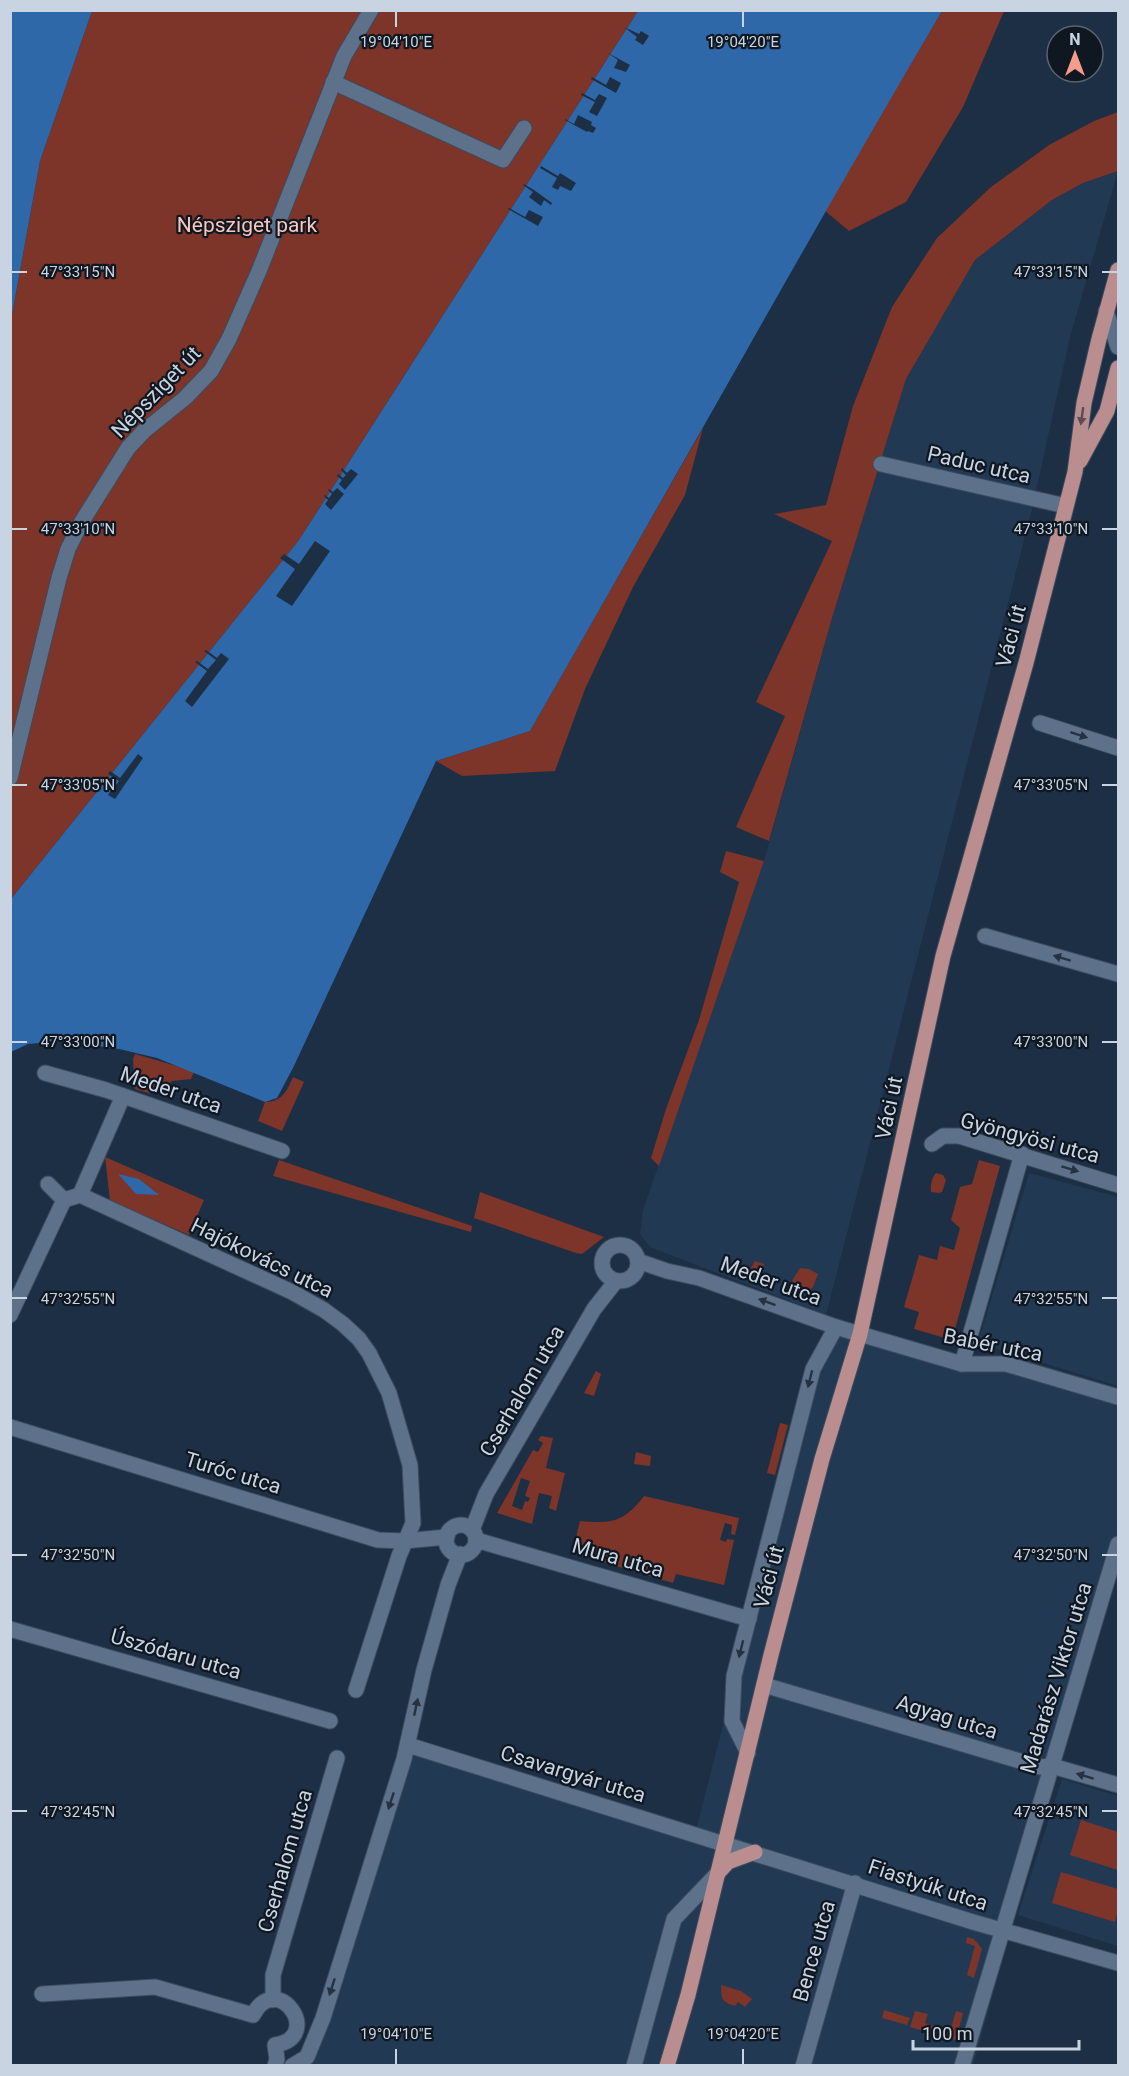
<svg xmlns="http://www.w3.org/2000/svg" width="1129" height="2076" viewBox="0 0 1129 2076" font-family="Roboto,sans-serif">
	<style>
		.built { fill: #223954 }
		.green { fill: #7d3429; fill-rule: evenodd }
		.water { fill: #2e68a9 }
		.pier { fill: #1d2f44 }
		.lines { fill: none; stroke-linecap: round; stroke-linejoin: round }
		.minor-casing { stroke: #3d4b5e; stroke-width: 17 }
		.major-casing { stroke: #3d4b5e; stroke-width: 17 }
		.minor { stroke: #5d728a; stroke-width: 15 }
		.major { stroke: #ba8e8f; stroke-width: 15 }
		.oneway { fill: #5c4d52 }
		.oneway2 { fill: #263240 }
		.ticks { fill: none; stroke: #c9d4e2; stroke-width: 2 }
		.labels { text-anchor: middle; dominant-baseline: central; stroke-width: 4.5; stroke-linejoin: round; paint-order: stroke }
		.park-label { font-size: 21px; fill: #f9c6bc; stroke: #0f1720 }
		.street-label { font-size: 21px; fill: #c9d4e2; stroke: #0f1720 }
		.ticks-label { font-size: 15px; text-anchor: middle; fill: #c9d4e2; stroke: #0f1720; stroke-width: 4.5; stroke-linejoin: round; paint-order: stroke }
	</style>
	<rect width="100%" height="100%" fill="#1d2f44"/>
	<!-- built -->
	<g class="built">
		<path d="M1118,171L1070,337L1032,509L826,1315L650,1247L640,1234L643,1210L764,861L832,618L906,379L975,260L1052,200L1083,183Z"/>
		<path d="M1029,1173L1118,1197V1386L978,1343Z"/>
		<path d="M875,1331L1118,1402V1572L1058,1762L973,2065L312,2066L409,1761L417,1753L694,1838L823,1335Z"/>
		<path d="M1062,1779L1118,1796V1946L1018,1915Z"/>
	</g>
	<!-- green -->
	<g class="green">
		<path d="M92,11H638L299,540L11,899V320L40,161Z"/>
		<path d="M942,11H1004L963,107L906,202L849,231L824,210Z"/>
		<path d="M1118,112V171L1083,183L1052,200L975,260L906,379L832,618L769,841L736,827L785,716L756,702L832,541L774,514L826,505L853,406L892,307L937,238L991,187L1049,145L1094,121Z"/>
		<path d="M703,428L685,495L633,587L585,689L555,771L462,776L436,761L530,731Z"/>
		<path d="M726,851L764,861L659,1166L651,1158L666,1109L699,1020L739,882L720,872Z"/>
		<path d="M135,1054L194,1071L191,1079L172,1081L160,1093H148L135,1089L133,1059Z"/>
		<path d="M293,1077L304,1082L282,1131L258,1121L265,1102C282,1102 287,1091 293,1077Z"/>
		<path d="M105,1157L204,1200L189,1235L110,1201Z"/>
		<path d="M279,1160L472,1226L471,1232L273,1176Z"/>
		<path d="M979,1160L1000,1166L952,1340L914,1329L919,1312L904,1307L919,1255L937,1260L940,1246L954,1250L960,1228L951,1220L960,1187L972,1184Z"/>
		<path d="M936,1173L943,1175L946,1180L942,1192L939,1193L931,1192C930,1186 932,1177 936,1173Z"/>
		<path d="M480,1192L604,1237L582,1254L576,1253L474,1218Z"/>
		<path d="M755,1261L764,1264L760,1278L748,1273Z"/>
		<path d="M800,1268L809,1269L818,1274L813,1287L807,1293L801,1291L792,1281Z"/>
		<path d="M596,1371L601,1374L594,1396L584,1393Z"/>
		<path d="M780,1423L788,1425L775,1475L767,1473Z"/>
		<path d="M541,1436L553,1438L546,1468L565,1473L556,1511L549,1508L552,1496L539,1493L532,1524L497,1513L533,1450L538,1452L543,1443L538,1440ZM521,1478L530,1481L525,1496L530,1498L528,1502L525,1501L522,1510L512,1506Z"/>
		<path d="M636,1452L651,1456L650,1466L634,1464Z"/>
		<path d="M644,1496L739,1518L735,1535L731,1534L732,1525L725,1523L720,1540L726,1542L727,1539L734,1540L724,1585L676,1574L673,1583L572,1553L580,1521C612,1524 624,1522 644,1496Z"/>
		<path d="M1081,1820L1118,1832V1870L1070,1855Z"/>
		<path d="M1061,1872L1118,1889V1910L1115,1922L1052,1903Z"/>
		<path d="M967,1937L974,1939L982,1949L974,1978L967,1975L975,1946L966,1943Z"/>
		<path d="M721,1985L741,1991L752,1999L745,2007L738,2002L735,2006C720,2001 722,1999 721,1985Z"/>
		<path d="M884,2010L910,2018L907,2025L882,2018Z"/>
		<path d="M915,2011L928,2014L925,2023L942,2029L940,2036L910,2027Z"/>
		<path d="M956,2011L963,2013L956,2040L944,2037L945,2031H950Z"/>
	</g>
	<!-- water -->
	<g class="water">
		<path d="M11,11H92L40,161L11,320Z"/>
		<path d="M638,11H942C802,249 668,491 530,731L436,761L293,1068L277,1098L265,1102L157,1058L119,1049L63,1041L28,1044L11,1052V899L299,540Z"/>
		<path d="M118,1174L139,1179L159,1195L136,1194Z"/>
	</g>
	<!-- pier -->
	<g class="pier">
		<path d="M624,27L639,34L641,31L649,36L643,45L635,40L637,37Z"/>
		<path d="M608,53L630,65L626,72L614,68L618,60Z"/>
		<path d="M592,77L606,85L610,77L621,83L616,93L591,79Z"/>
		<path d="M582,93L595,100L599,94L607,98L597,116L589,112L595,102L581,95Z"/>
		<path d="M578,115L592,122L591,125L596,128L593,133L588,131L587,132L565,120V119L574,124Z"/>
		<path d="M541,166L558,176L560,173L576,183L571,191L560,186L558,190L552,187L557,178L540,168Z"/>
		<path d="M524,184L534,190L552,203L551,205L544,200L541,206L529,197L533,192L523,185Z"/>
		<path d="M509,208L525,217L529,210L543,217L538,226L508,209Z"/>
		<path d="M342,468L347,473L351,469L358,474L345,490L339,484L342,480L337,476L338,474L343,478L346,475L341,470Z"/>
		<path d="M337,488L344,494L331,510L325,504L328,500L324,496L325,495L329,498L332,494L328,490L329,489L333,492Z"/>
		<path d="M315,541L330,551L292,606L276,596L295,569L280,558L284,554L299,564Z"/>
		<path d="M206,650L217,658L221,653L229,659L192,707L185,701L207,671L195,662L197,661L208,669L216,660L204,651Z"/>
		<path d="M138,754L143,758L115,799L108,795L111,790L100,783L102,780L114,788L119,781L108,774L110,771L120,778Z"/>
	</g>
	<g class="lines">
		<!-- minor casing -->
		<g class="minor-casing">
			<g id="minor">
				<path d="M333,82L503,160L524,128"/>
				<path d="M1106,311L1118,347"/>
				<path d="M881,464L1066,506"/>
				<path d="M1040,723L1118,748"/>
				<path d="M10,778L59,578L68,549L81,523L128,448L144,431L185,398L211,371L229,339L259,271L344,56L371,10"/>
				<path d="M985,936L1118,974"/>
				<path d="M45,1073L106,1090L282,1151"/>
				<path d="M932,1144L943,1136H959L1118,1185"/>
				<path d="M48,1184L64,1200L80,1195L292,1292L324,1310L343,1324L359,1339L369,1353L389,1393L410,1465L413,1523L399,1556L356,1690"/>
				<path d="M80,1195L123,1096"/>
				<circle cx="620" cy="1263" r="18"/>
				<path d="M638,1261L667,1271L699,1278L836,1327L962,1364H1006L1118,1397"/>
				<path d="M10,1315L64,1200"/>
				<path d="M962,1364L1022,1154"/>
				<path d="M10,1427L378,1540L404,1541L447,1537"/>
				<circle cx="461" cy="1540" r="15"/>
				<path d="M472,1530L486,1494L594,1309L616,1281"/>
				<path d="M476,1540L749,1619"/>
				<path d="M10,1629L330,1721"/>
				<path d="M764,1685L1040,1767L1052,1766L1118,1785"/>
				<path d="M408,1745L973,1922L1118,1963"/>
				<path d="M748,1753L732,1721L734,1676L813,1369L836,1327"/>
				<path d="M42,1994L155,1987L253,2015C277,1969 325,2037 275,2045L277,2059L275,2066"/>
				<path d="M273,2000V1975L337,1758"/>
				<path d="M292,2066L307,2057L323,2018L404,1759L424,1670L448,1585L460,1554"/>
				<path d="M634,2066L674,1919L718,1873"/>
				<path d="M803,2066L855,1883"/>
				<path d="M962,2066L1118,1544"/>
			</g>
		</g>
		<!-- major casing -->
		<g class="major-casing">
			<g id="major">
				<path d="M1080,461L1107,411L1118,368"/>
				<path d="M718,1873L728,1862L755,1852"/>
				<path d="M667,2066L688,1995L771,1655L822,1459L860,1334L943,956L1026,663L1075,472L1084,403L1099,339L1118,270"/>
			</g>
		</g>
		<!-- minor -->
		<use href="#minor" class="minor"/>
		<!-- major -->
		<use href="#major" class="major"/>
	</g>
	<!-- one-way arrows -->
	<defs><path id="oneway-solid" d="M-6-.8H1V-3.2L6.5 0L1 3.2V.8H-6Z" transform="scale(1.5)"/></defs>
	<use class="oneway" href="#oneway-solid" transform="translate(1082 416) rotate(98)"/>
	<g class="oneway2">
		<use href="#oneway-solid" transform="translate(1079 735) rotate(18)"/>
		<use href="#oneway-solid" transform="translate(1062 958) rotate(-163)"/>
		<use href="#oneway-solid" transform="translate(1070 1169) rotate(17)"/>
		<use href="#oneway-solid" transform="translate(767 1302) rotate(-160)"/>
		<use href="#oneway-solid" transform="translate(810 1379) rotate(104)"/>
		<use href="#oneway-solid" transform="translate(741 1649) rotate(104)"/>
		<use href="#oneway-solid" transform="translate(416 1707) rotate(-78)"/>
		<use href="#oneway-solid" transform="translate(1085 1776) rotate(-163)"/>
		<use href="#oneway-solid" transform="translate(391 1801) rotate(108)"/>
		<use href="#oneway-solid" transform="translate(332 1987) rotate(108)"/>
	</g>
	<!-- ticks -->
	<path class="ticks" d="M396,12V27M743,12V27M12,272H27M1102,272H1117M12,529H27M1102,529H1117M12,785H27M1102,785H1117M12,1042H27M1102,1042H1117M12,1298H27M1102,1298H1117M12,1555H27M1102,1555H1117M12,1811H27M1102,1811H1117M396,2049V2064M743,2049V2064"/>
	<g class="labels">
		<!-- park labels -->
		<g class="park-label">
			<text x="247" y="225">Népsziget park</text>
		</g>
		<!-- street labels -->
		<g class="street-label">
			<text transform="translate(156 392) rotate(-46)">Népsziget út</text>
			<text transform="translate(979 465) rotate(13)">Paduc utca</text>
			<text transform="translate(1011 636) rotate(-75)">Váci út</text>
			<text transform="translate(171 1090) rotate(19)">Meder utca</text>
			<text transform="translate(889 1108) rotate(-78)">Váci út</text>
			<text transform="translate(1030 1138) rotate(15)">Gyöngyösi utca</text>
			<text transform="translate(262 1258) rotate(26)">Hajókovács utca</text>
			<text transform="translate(771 1281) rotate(20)">Meder utca</text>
			<text transform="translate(993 1345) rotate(11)">Babér utca</text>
			<text transform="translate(522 1391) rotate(-60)">Cserhalom utca</text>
			<text transform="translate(233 1473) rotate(17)">Turóc utca</text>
			<text transform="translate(618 1558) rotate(16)">Mura utca</text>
			<text transform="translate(769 1577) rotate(-75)">Váci út</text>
			<text transform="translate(176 1654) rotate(16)">Úszódaru utca</text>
			<text transform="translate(1056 1678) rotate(-73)">Madarász Viktor utca</text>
			<text transform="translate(947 1717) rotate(17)">Agyag utca</text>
			<text transform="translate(573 1774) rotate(17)">Csavargyár utca</text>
			<text transform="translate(285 1861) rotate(-74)">Cserhalom utca</text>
			<text transform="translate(928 1885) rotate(18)">Fiastyúk utca</text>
			<text transform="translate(814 1951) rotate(-74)">Bence utca</text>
		</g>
	</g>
	<g class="ticks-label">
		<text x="396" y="47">19°04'10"E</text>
		<text x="743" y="47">19°04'20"E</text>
		<text x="78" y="277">47°33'15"N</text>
		<text x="1051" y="277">47°33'15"N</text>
		<text x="78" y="534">47°33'10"N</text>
		<text x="1051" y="534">47°33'10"N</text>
		<text x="78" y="790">47°33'05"N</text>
		<text x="1051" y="790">47°33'05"N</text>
		<text x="78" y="1047">47°33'00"N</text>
		<text x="1051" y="1047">47°33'00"N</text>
		<text x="78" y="1304">47°32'55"N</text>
		<text x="1051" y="1304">47°32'55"N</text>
		<text x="78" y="1560">47°32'50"N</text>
		<text x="1051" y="1560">47°32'50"N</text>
		<text x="78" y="1817">47°32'45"N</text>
		<text x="1051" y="1817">47°32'45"N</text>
		<text x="396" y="2039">19°04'10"E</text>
		<text x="743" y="2039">19°04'20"E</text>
	</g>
	<!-- border -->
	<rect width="1129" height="2076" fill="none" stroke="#c9d4e2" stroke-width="24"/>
	<!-- north arrow -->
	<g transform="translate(1075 54)"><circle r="28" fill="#0f1720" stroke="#59636e" stroke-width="1.5"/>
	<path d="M0-4.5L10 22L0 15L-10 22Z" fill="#f59d8d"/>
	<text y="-9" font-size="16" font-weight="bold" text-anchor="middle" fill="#c9d4e2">N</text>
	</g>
	<!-- scale -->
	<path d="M913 2040v9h166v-9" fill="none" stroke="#c9d4e2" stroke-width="3"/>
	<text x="922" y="2040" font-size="18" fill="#c9d4e2" stroke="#0f1720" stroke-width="4.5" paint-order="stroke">100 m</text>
</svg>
